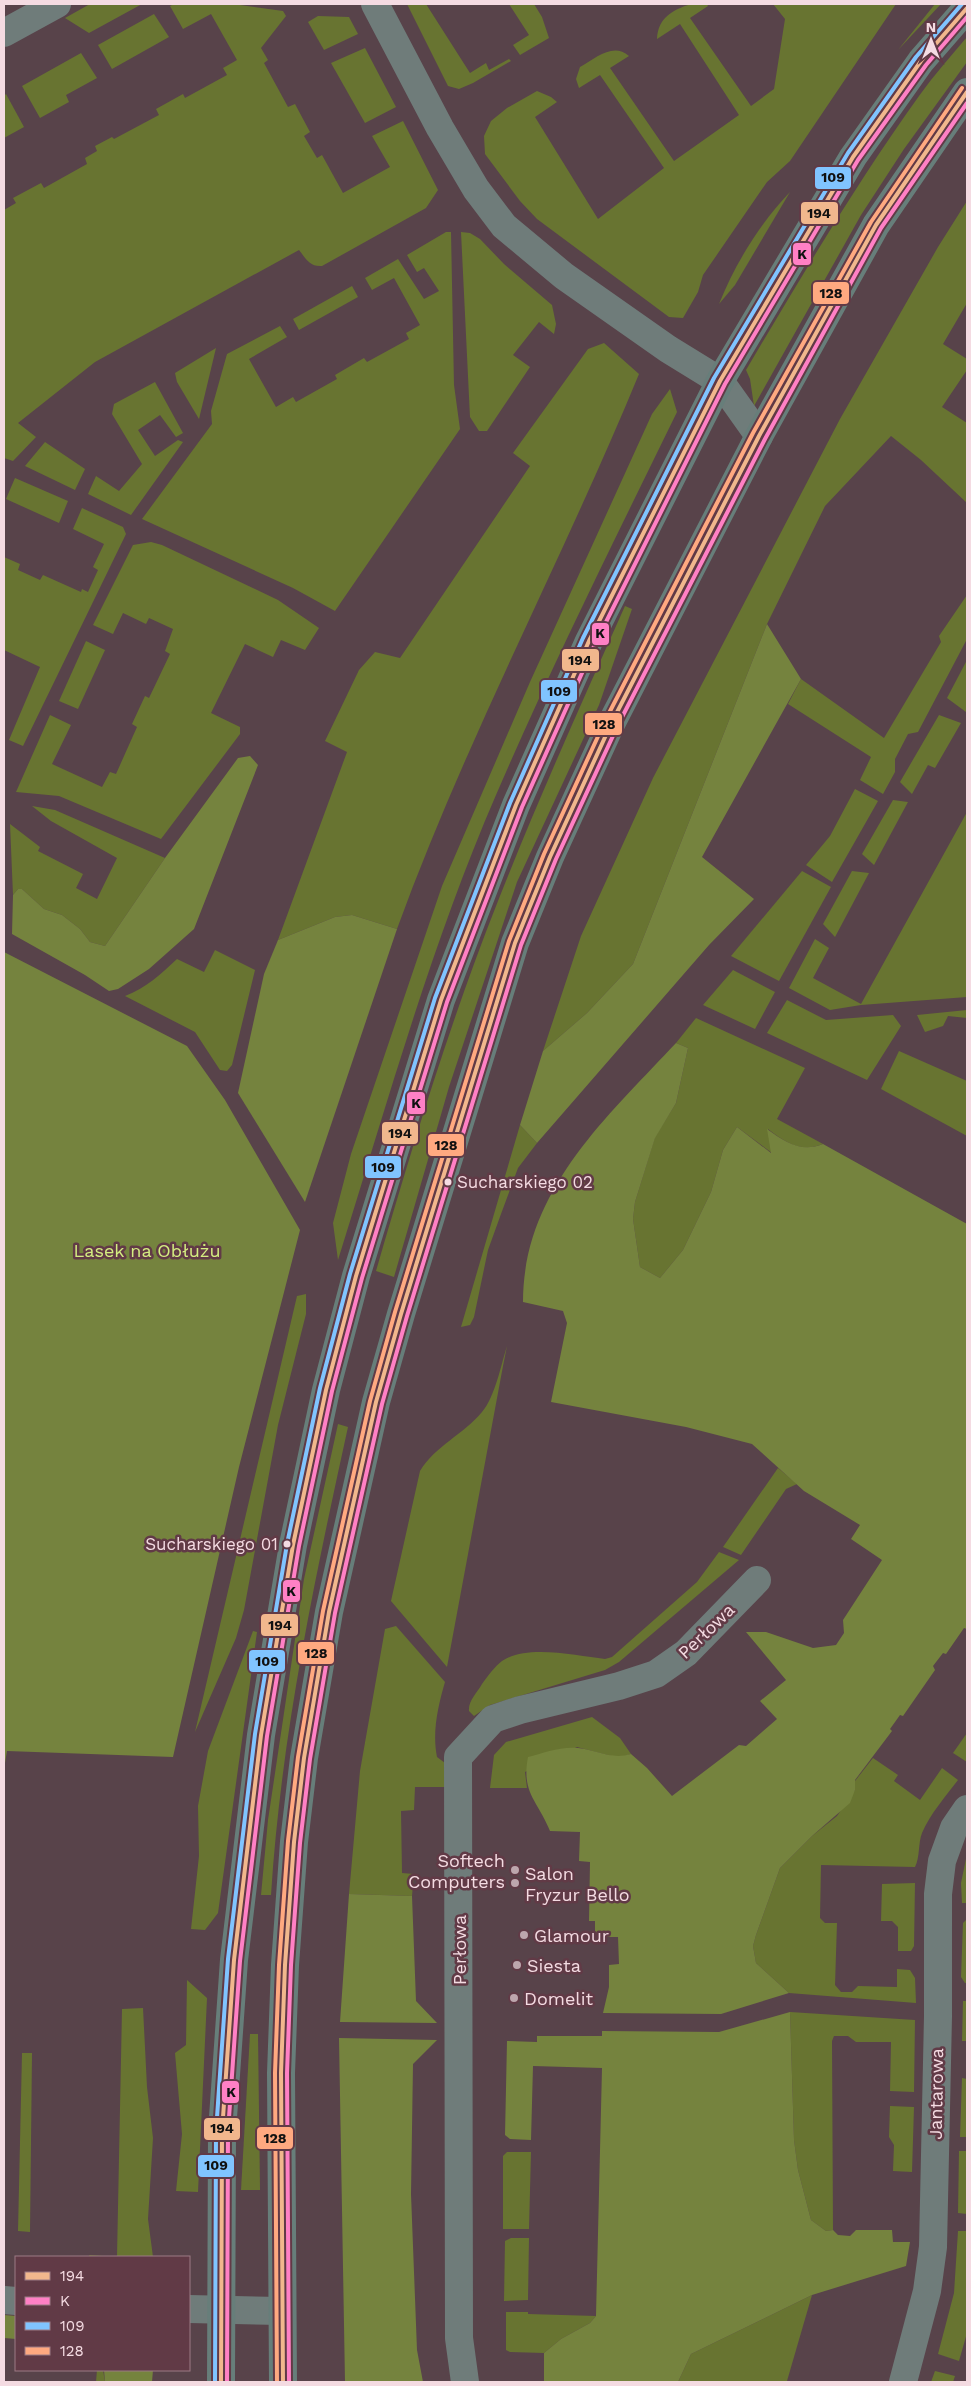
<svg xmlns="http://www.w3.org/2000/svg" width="971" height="2386" viewBox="0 0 971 2386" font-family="'Work Sans',sans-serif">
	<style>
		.green { fill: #687431 }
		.forest { fill: #75833e }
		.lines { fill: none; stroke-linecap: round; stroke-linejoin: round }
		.street { stroke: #6f7c7a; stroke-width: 28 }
		.secondary { stroke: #677e7a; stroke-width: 28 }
		.bus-1-casing { stroke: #613a46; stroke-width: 8 }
		.bus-2-casing { stroke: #613a46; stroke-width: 8 }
		.bus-3-casing { stroke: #613a46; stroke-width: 8 }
		.bus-4-casing { stroke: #613a46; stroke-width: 8 }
		.bus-1 { stroke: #f1b78d; stroke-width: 4 }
		.bus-2 { stroke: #ff80c5; stroke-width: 4 }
		.bus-3 { stroke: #80c4ff; stroke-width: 4 }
		.bus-4 { stroke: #ffa980; stroke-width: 4 }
		.bus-dot { fill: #f4dbe2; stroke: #613a46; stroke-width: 2 }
		.poi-dot { fill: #bda6ad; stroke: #613a46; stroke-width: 2 }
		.labels { text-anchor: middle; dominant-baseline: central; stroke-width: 5; stroke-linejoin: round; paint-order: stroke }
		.bus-label { font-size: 17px; fill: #f4dbe2; stroke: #613a46; text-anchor: start }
		.park-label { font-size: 18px; fill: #d4ee81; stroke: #613a46 }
		.street-label { font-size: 18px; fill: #f4dbe2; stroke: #613a46 }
		.poi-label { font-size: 18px; fill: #f4dbe2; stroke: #613a46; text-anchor: start }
		.line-badge { stroke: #613a46; stroke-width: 2 }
		.pale-badge-label { font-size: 14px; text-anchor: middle; font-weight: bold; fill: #111 }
	</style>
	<rect width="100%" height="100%" fill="#58434a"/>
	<!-- green -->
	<g class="green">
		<path d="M90,4H142L89,33L65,18Z"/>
		<path d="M174,4H233L283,11L286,16L261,48L268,60L264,63L288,107L295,104L310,132L304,136L317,158L322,155L343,193L390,167L372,136L403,121L438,190L426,208L322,266C310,267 306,259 299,250L95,362L18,423L36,437L13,461L4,458V210L16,203L13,198L41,183L44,188L87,164L85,158L97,151L95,146L112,137L114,139L159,115L156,109L183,94L185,98L227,75L223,68L237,60L211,14L183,29L170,6Z"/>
		<path d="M407,4H426L470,73L486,63L489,70L509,59L511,61L473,83L459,89L448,86Z"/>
		<path d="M509,4H534L542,17L549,38L520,55L513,45L529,35Z"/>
		<path d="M691,4H707L708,6L690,18L751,106L774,89L785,19L773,4H896L790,161L767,182L703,275L698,292L683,318L669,317L537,219L520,201L485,154L484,136L491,121L507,108L537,91L551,97L557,102L535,117L598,219L664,168L600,75L579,88L576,79L580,67C596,58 613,42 629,56L610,68L674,161L739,115L680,24L657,39C658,18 672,10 691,4Z"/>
		<path d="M935,4H941L898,50Z"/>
		<path d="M154,14L169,37L112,69L98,45Z"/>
		<path d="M318,16L349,17L358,34L324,50L308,22Z"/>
		<path d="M967,37V62L904,149L861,215L754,406L750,379L746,370C801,277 856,184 919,96C934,75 951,56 967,37Z"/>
		<path d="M365,48L396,107L365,123L331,63Z"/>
		<path d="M81,53L97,78L66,95L69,102L40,118L22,86Z"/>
		<path d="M6,94L24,127L4,138V96Z"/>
		<path d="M790,192L735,285L719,304C735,264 760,223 790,192Z"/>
		<path d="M967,201V303L943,344L967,359V370L942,407L967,423V503L921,460L891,436L825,506L767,624L633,964L587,1013L543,1051L581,936L653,778L840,419L938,247Z"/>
		<path d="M446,232H451L454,385L460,429L335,611L293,588L142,519L212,424L211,411L227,354L280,326L287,337L249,359L276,407L293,397L296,402L337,379L335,375L364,358L367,362L409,339L406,333L420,325L394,278L372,290L365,278L398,259L424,299L439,291L424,268L417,272L407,255Z"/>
		<path d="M461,232L470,233L480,239L504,264L552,305L556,324L554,334L539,322L513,355L530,367L487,431H479L470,417Z"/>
		<path d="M352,286L358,297L299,330L293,319Z"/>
		<path d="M604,343L639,374C562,561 466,739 397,929L352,915L335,917L278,940L347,752L325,741L359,670L375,652L400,658L530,466L513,453L588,349Z"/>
		<path d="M216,348L199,419L177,382L175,373Z"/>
		<path d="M155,382L183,433L176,437L160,415L138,430L155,456L178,440L183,442L131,515L88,494L96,476L119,491L142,464L112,414L114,404Z"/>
		<path d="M670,389L677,412C615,539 552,665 496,795C431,945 387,1104 338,1260L333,1223L351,1154L442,886L530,682L652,414Z"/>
		<path d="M45,442L85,469L75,490L25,466Z"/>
		<path d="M15,478L68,501L59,523L6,499Z"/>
		<path d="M82,508L123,527L126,534L23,746L9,740L40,667L4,650V557L20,564L18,570L40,580L43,575L81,592L82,589L88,592L98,570L93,567L104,544L73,529Z"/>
		<path d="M151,542L162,545L278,600L319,628L305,650L281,640L273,657L245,644L211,713L240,727V734L161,839L59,796L16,792L50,715L71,725L52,764L102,787L110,772L116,774L137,727L132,724L145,696L149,698L170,654L165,651L173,629L149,618L146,624L123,613L113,634L93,625L133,545Z"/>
		<path d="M967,595V639L918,732L908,734L895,759V772L883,794L860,780L871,757L788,704L801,679L884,738L941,642L939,636Z"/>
		<path d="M625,606L632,609L599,705L517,882L449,1087L394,1277L376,1271C412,1147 450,1022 498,901C537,802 581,704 625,606Z"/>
		<path d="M86,641L105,650L78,709L59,701Z"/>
		<path d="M967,660V710L966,712L947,698Z"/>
		<path d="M939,715L961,723L935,768L928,765L912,794L900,782Z"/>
		<path d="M855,789L878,801L832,882L806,865L830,836Z"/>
		<path d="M893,800L908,802L874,865L862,854Z"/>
		<path d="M32,806L55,810L165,858L105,946L90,942L80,929L62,915L44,909L22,889H18L13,895L10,824L40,847L38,851L83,874L76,888L97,899L117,858L51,821Z"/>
		<path d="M967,812V997L861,1005L830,1010L789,988L815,939L829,948L813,978L861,1004Z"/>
		<path d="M802,871L831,887L779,981L731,956Z"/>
		<path d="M852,871L869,873L835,937L823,924Z"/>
		<path d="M215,950L255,970L232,1065L227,1071L220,1070L195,1032L125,996C146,988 161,974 177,959L204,972Z"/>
		<path d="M733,970L775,992L755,1029L703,1005Z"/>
		<path d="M787,1000L826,1020L893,1015L901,1026L867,1080L767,1033Z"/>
		<path d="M967,1010V1018L948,1016L943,1026L925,1032L917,1015Z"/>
		<path d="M696,1018L805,1068L777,1119L823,1144C801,1153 786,1143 768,1129L772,1153L737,1127L723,1150L711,1192L683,1250L660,1278L640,1267L633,1219L635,1202L655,1137L676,1103L688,1048L676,1043Z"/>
		<path d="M899,1051L967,1081V1136L881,1089Z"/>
		<path d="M520,1125L537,1143L518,1168L501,1214L488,1250L474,1317L470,1325L461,1327Z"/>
		<path d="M306,1294V1314L278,1425L244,1610L236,1638L195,1732L297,1296Z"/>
		<path d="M507,1346L503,1366L447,1667L391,1601L420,1471C435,1446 464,1434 482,1412C495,1397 501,1365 507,1346Z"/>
		<path d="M338,1424L348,1427C314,1582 281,1737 271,1895H261L268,1820L304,1579Z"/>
		<path d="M778,1468L797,1484L786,1489L741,1555L723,1547Z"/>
		<path d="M719,1552L739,1560L619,1662L605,1670L490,1705L474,1716L469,1711C468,1701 477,1693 482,1684C487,1677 495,1666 502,1661C527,1644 577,1656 605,1659L612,1657L697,1582Z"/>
		<path d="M396,1626L445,1682C438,1706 432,1732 437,1757L445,1763L447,1787H415L414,1810L401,1811L402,1873L414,1874L412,1896L349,1894L360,1771L385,1629Z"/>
		<path d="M253,1631L257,1632L218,1913L205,1930L191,1929L199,1856L198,1806L208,1751Z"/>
		<path d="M592,1717L620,1738L631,1754L619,1758L577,1747L525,1772L527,1788H490L494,1755L506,1742Z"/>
		<path d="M967,1733V1762L953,1753Z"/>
		<path d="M873,1758L898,1775L894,1781L920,1800L942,1768L958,1780C946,1796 930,1814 922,1833C918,1843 920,1858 915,1867L821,1865L820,1918L825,1923H837L835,1985L841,1992H852L858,1986L897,1987V1969L910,1970L915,1978L916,2003L789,1993L756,1963L753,1946L756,1935L780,1868L812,1836L837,1816L855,1790V1781Z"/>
		<path d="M967,1854V1903H962L961,1883Z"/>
		<path d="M915,1883L914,1946L911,1951H898V1927L892,1921H881L882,1884Z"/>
		<path d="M967,1919V1983H965L961,1977L963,1923Z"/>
		<path d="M187,1980L207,1998L198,2192L176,2191L182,2134L175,2053L186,2045Z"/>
		<path d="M963,2001H967V2041H962Z"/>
		<path d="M143,2008L147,2087L153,2138L148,2219L153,2257H90L89,2255L117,2257L122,2009Z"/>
		<path d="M790,2012L915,2020L914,2092L890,2091L891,2042H856L848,2036H834L832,2041L833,2230L826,2231L811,2220L798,2170L794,2140Z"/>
		<path d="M250,2034H258L260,2190H241Z"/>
		<path d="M22,2053H32L30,2232L18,2231Z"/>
		<path d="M962,2078L967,2079V2137H960Z"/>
		<path d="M890,2106L914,2107L912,2172L893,2171L894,2145L889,2137Z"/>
		<path d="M959,2151H967V2214L958,2213Z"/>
		<path d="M507,2152H531L529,2229H503V2156Z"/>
		<path d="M958,2231H967V2333L959,2361L938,2354L954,2293Z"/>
		<path d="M511,2238H529L528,2300L504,2301L505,2241Z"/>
		<path d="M812,2295L787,2381L678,2382L691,2354Z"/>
		<path d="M506,2312H528V2314L596,2316L590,2323L561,2339L544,2353L510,2352L506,2350Z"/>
		<path d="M97,2370H103L105,2382H96Z"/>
		<path d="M935,2371L955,2376L953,2382H931Z"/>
	</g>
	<!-- forest -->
	<g class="forest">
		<path d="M767,624L801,679L702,857L754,899L709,945L537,1143L520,1125L543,1051L587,1013L633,964Z"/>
		<path d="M250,756L258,765L194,929L149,969L118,989L109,991L85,975L12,934L13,895L18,889H22L44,909L62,915L80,929L90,942L105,946L165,858L238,758Z"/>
		<path d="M352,915L397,929L305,1202L238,1093L264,974L278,940L335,917Z"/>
		<path d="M4,952L187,1046L225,1100L300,1230L239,1467L173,1757L7,1751L4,1769Z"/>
		<path d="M676,1043L688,1048L676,1103L655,1138L635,1202L633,1219L640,1267L660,1278L683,1250L711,1192L723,1150L737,1127L771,1153L767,1129C785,1142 801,1153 823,1144L967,1224V1629L964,1628L946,1654L943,1653L933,1666L935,1670L903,1716L900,1715L890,1729L892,1731L855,1780V1790L850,1803L812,1836L780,1868L756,1935L753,1946L756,1963L789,1993L721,2014L603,2013L609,1987V1965L619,1964L618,1937H595V1921H589L590,1862L579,1861L580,1832L550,1831C538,1801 521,1793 528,1757C543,1753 562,1746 578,1748C598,1750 611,1760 631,1754L647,1768L672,1796L739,1745L746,1746L777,1719L760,1701L786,1680L746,1632H766L813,1648L836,1645L844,1633L843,1620L882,1560L851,1539L860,1525L804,1491L752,1444L686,1427L551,1402L567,1323L563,1311L523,1302C523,1191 606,1118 676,1043Z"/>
		<path d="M349,1894L412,1896L416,2001L437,2023L340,2022Z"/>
		<path d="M790,2012L794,2140L798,2170L811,2220L826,2231L833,2230L838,2235L850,2236L856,2230H892L893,2242H910L906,2266L812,2295L691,2354L678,2382H544V2353L561,2339L590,2323L596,2316L602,2068L533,2066L531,2140L510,2139L505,2135L507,2041L537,2042V2036H602V2031L719,2032Z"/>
		<path d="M339,2038L437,2040L413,2064L411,2194L417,2350L423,2382H345Z"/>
		<path d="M4,2315L16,2316V2339L4,2338Z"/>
		<path d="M104,2370H153L152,2382H105Z"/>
	</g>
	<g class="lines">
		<!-- street -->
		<g class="street">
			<path d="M375,4L440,128L476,189L504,226L564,276L668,349L720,381L759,436"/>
			<path d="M4,33L57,4"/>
			<path d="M4,2300L16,2301"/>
			<path d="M189,2309L282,2311"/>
			<path d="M465,2382L459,2338L458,1757L493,1719L520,1710L619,1686L656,1674L686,1653L757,1580"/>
			<path d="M903,2382L927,2291L933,2247L938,2016V1894L942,1861L954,1828L967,1809"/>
		</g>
		<!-- secondary -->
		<g class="secondary">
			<path d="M221,2382L222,2132L234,1960L261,1735L293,1545L326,1390L356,1276L441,1000L516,805L589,641L720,381L853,157L921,61L967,8"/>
			<path d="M283,2382L281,2073L285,1965L294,1842L304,1758L329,1612L376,1402L401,1314L515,943L550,857L612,722L759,436L876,225L967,92"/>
		</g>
		<!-- bus-1 casing -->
		<g class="bus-1-casing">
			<g id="bus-1">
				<path d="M221,2382L222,2132L234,1960L261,1735L293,1545L326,1390L356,1276L441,1000L516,805L589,641L720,381L853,157L921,61L967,8"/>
				<path d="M283,2382L281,2073L285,1965L294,1842L304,1758L329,1612L376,1402L401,1314L515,943L550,857L612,722L759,436L876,225L967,92"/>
			</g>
		</g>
		<!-- bus-2 casing -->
		<g class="bus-2-casing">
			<g id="bus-2">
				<path d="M227,2382L228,2132L240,1961L267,1736L299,1546L332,1391L362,1278L447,1002L522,807L595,644L725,384L858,160L926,65L967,17"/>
				<path d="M289,2382L287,2073L291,1965L300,1843L310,1759L335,1613L382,1404L407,1316L521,945L556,859L618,725L765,439L881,228L967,103"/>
			</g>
		</g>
		<!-- bus-3 casing -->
		<g class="bus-3-casing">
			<path id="bus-3" d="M215,2382L216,2132L228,1959L255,1734L287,1544L320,1388L350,1274L435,998L510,803L583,638L714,378L848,153L916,57L962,4"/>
		</g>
		<!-- bus-4 casing -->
		<g class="bus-4-casing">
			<path id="bus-4" d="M277,2382L275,2073L279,1965L288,1841L298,1757L323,1611L370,1401L395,1312L509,941L544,854L606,719L753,433L871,222L962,88"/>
		</g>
		<!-- bus-1 -->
		<use href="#bus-1" class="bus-1"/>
		<!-- bus-2 -->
		<use href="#bus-2" class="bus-2"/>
		<!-- bus-3 -->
		<use href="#bus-3" class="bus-3"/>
		<!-- bus-4 -->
		<use href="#bus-4" class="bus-4"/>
	</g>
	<!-- markers -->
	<g class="bus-dot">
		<circle cx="448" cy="1182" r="4.5"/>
		<circle cx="287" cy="1544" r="4.5"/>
	</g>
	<g class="poi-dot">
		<circle cx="515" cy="1870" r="5"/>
		<circle cx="515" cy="1883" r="5"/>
		<circle cx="524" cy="1935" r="5"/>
		<circle cx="517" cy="1965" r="5"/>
		<circle cx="514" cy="1998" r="5"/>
	</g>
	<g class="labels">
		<!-- bus labels -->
		<g class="bus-label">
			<text x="457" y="1182">Sucharskiego 02</text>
			<text x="278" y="1544" text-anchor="end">Sucharskiego 01</text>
		</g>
		<!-- park labels -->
		<g class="park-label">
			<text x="147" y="1250">Lasek na Obłużu</text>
		</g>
		<!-- street labels -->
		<g class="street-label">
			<text transform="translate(706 1631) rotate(-44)">Perłowa</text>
			<text transform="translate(459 1950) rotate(-90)">Perłowa</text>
			<text transform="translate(936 2094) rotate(-89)">Jantarowa</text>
		</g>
		<!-- poi labels -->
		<g class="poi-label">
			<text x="505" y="1860" text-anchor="end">Softech<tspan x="505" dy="21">Computers</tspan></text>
			<text x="525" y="1873">Salon<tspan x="525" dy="21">Fryzur Bello</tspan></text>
			<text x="534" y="1935">Glamour</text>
			<text x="527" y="1965">Siesta</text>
			<text x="524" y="1998">Domelit</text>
		</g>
	</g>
	<g class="line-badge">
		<rect x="814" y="166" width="38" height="24" rx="5" fill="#80c4ff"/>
		<rect x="800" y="201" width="39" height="24" rx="5" fill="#f1b78d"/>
		<rect x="792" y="242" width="20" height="24" rx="5" fill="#ff80c5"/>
		<rect x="812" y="281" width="38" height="24" rx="5" fill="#ffa980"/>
		<rect x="591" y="622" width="19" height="24" rx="5" fill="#ff80c5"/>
		<rect x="561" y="648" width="39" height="24" rx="5" fill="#f1b78d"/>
		<rect x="540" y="679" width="38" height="24" rx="5" fill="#80c4ff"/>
		<rect x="584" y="712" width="39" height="24" rx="5" fill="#ffa980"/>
		<rect x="406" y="1091" width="20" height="24" rx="5" fill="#ff80c5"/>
		<rect x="381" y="1121" width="38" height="24" rx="5" fill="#f1b78d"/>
		<rect x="427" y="1133" width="38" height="24" rx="5" fill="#ffa980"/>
		<rect x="364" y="1155" width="38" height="24" rx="5" fill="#80c4ff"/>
		<rect x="282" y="1579" width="19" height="24" rx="5" fill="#ff80c5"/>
		<rect x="260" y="1613" width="39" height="24" rx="5" fill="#f1b78d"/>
		<rect x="297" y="1641" width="38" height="24" rx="5" fill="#ffa980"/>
		<rect x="248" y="1649" width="38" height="24" rx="5" fill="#80c4ff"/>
		<rect x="221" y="2080" width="19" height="24" rx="5" fill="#ff80c5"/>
		<rect x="203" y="2117" width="38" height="24" rx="5" fill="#f1b78d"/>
		<rect x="256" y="2126" width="38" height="24" rx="5" fill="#ffa980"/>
		<rect x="197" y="2154" width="38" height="24" rx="5" fill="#80c4ff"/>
	</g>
	<g class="pale-badge-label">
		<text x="833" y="182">109</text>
		<text x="819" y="218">194</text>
		<text x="802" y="259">K</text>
		<text x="831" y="298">128</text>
		<text x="600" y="638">K</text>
		<text x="580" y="665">194</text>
		<text x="559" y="696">109</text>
		<text x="604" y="729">128</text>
		<text x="416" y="1108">K</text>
		<text x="400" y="1138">194</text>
		<text x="446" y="1150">128</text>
		<text x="383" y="1172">109</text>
		<text x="291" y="1596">K</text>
		<text x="280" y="1630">194</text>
		<text x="316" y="1658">128</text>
		<text x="267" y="1666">109</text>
		<text x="231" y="2097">K</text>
		<text x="222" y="2133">194</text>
		<text x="275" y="2143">128</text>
		<text x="216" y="2170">109</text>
	</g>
	<!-- border -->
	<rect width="971" height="2386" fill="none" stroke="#f4dbe2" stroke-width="10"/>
	<!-- legend -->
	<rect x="15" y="2256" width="175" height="115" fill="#613a46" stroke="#9c7a84"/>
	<rect x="25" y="2272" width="25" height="8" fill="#f1b78d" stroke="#9c7a84"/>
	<text x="60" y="2281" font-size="15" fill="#f4dbe2">194</text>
	<rect x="25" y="2297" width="25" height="8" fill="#ff80c5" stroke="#9c7a84"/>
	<text x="60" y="2306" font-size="15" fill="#f4dbe2">K</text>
	<rect x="25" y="2322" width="25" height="8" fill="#80c4ff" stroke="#9c7a84"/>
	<text x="60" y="2331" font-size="15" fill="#f4dbe2">109</text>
	<rect x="25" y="2347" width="25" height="8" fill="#ffa980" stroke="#9c7a84"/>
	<text x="60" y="2356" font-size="15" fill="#f4dbe2">128</text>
	<!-- north arrow -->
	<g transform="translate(931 40)" stroke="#613a46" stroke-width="4" paint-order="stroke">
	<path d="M0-4L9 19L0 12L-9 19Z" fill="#f4dbe2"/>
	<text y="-8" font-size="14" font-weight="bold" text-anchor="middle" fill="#f4dbe2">N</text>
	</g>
</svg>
